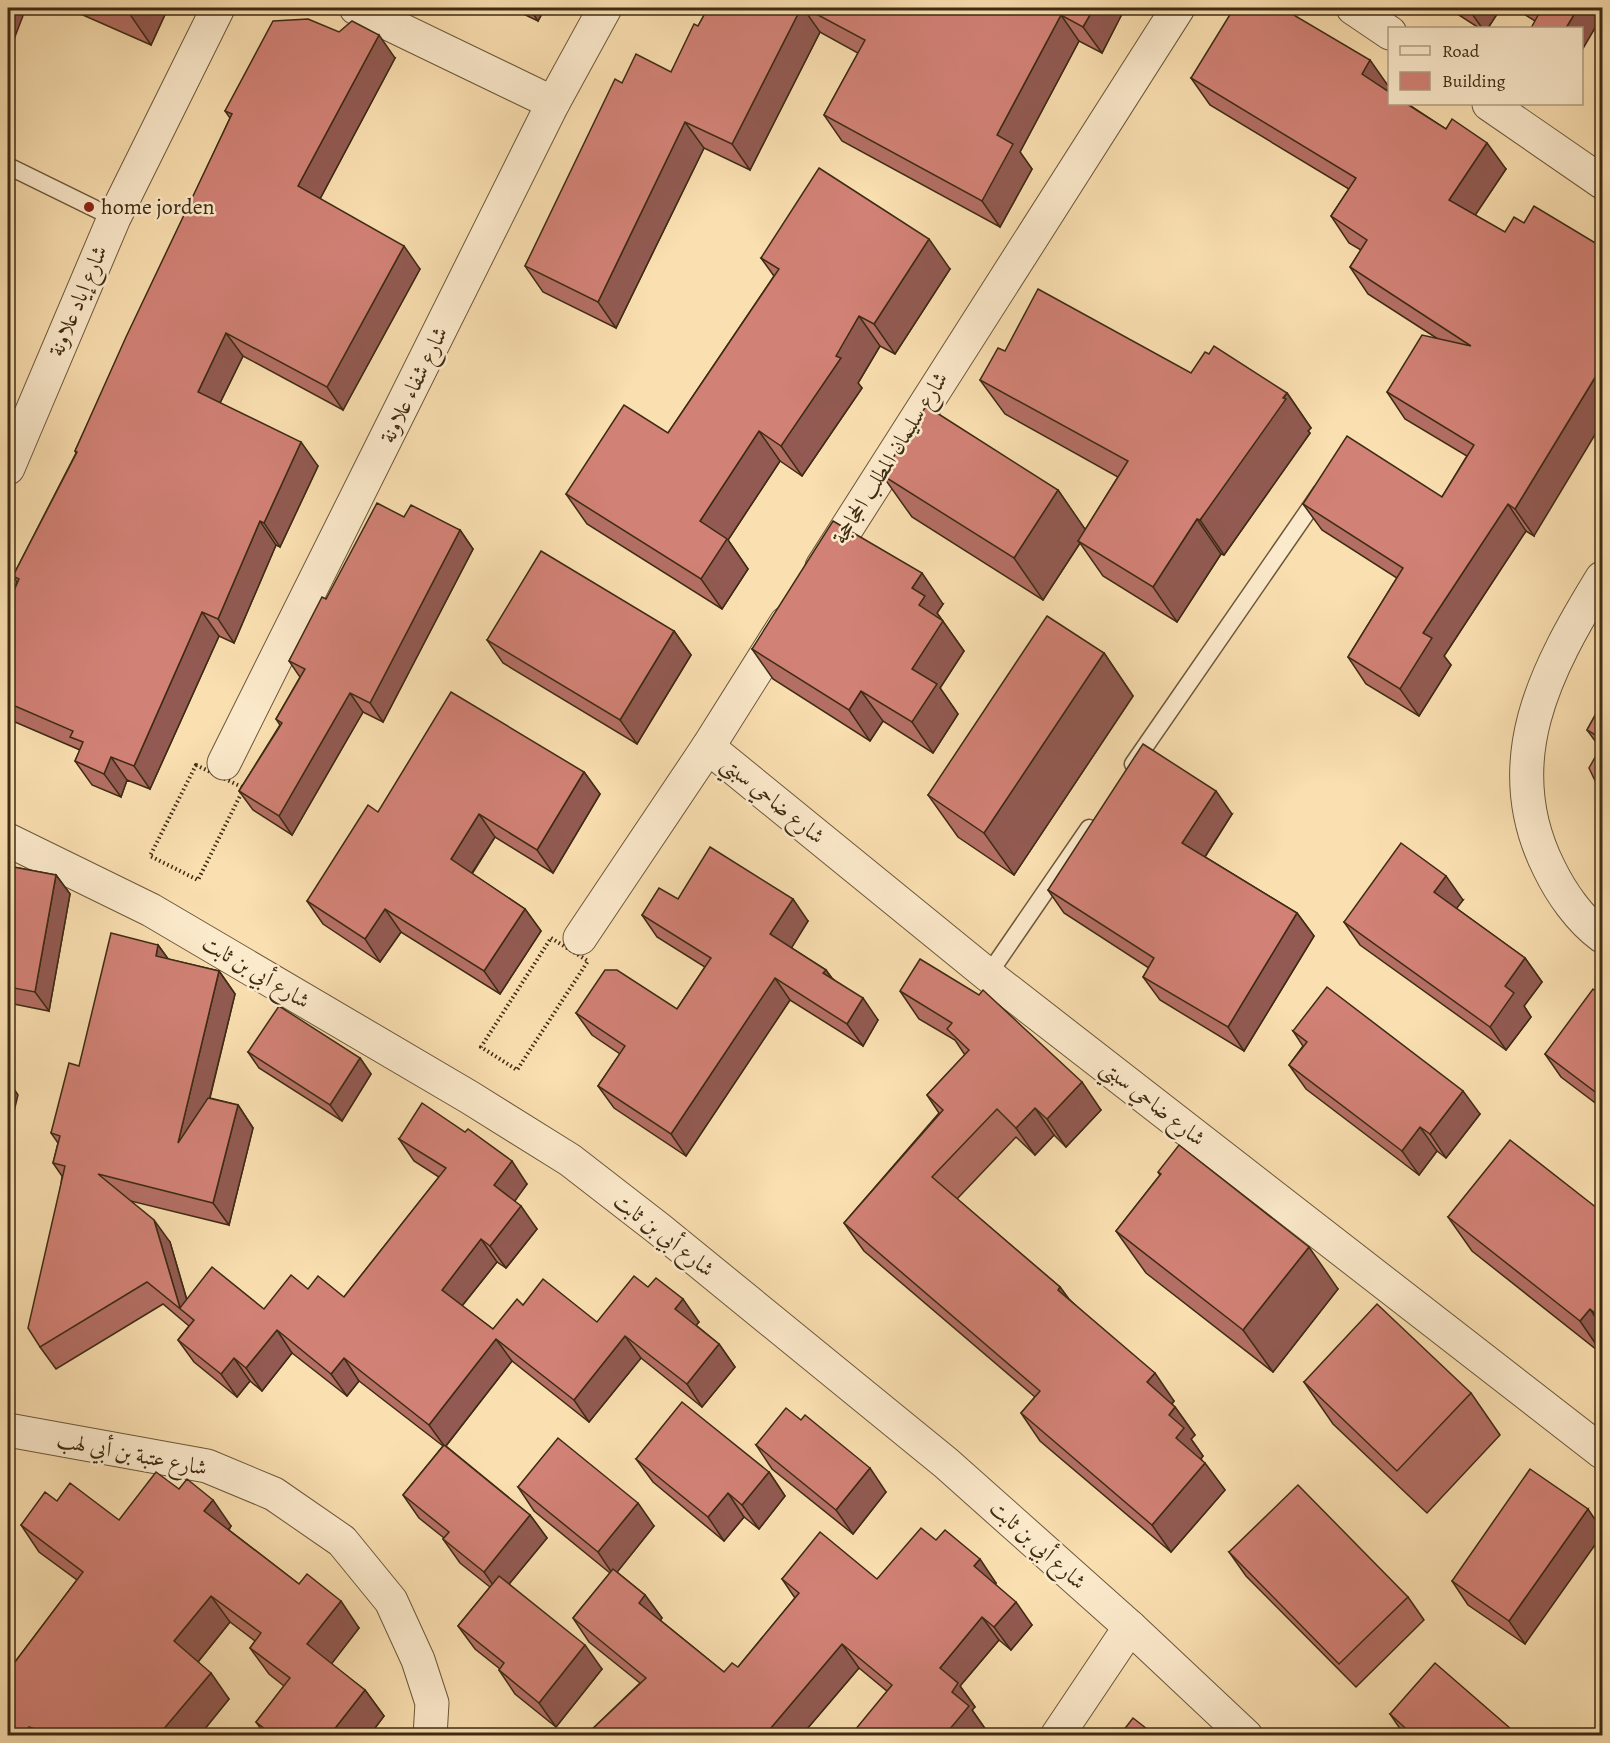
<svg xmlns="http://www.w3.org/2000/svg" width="1610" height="1743" viewBox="0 0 1610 1743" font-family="Alegreya,Amiri,serif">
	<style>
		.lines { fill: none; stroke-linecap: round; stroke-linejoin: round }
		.service-casing { stroke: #6c583a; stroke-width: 19 }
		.minor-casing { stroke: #6c583a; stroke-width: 35 }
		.path { stroke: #3d2b13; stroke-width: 4; stroke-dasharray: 1.5 3; stroke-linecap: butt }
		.service { stroke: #fceacc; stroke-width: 16 }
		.minor { stroke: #fceacc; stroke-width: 33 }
		.wall { fill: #b46f65; stroke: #3d2b13; stroke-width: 1.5 }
		.shaded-wall { fill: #925a52; stroke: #3d2b13; stroke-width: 1.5 }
		.building { fill: #d18175; stroke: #3d2b13; stroke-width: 1.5 }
		.poi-dot { fill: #8f2418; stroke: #fceacc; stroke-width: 2 }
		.labels { text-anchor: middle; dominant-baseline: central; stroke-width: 5; stroke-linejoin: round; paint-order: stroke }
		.poi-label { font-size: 22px; fill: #3d2b13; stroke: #fceacc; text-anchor: start }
		.street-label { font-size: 22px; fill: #3d2b13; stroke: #fceacc }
	</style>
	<rect width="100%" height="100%" fill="#fadfb0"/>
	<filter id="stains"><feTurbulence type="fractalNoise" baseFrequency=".00333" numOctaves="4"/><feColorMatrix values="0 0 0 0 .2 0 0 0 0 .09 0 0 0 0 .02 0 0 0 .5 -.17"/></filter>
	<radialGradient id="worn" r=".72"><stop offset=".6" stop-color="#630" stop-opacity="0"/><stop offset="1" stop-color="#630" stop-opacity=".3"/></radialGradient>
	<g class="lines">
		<!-- service casing -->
		<g class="service-casing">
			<g id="service">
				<path d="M8,166L114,218"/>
				<path d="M1133,764L1321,492"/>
				<path d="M988,975L1089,828"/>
			</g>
		</g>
		<!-- minor casing -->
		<g class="minor-casing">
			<g id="minor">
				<path d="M356,8L553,103"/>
				<path d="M1353,8L1390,33"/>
				<path d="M1489,104L1602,182"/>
				<path d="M8,468L114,218L218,8"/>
				<path d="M822,567L1178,8"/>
				<path d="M1602,578C1546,669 1496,762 1549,868C1561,893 1580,920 1602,936"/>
				<path d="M708,747L988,975L1602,1452"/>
				<path d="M224,763L553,103L605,8"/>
				<path d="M8,840L151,910L469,1097L570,1160L659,1229L946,1463L1130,1627L1246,1736"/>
				<path d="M580,938L708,747L786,623"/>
				<path d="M8,1430L207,1466L274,1494L342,1541L391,1601L418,1660L432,1703L430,1736"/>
				<path d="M1057,1736L1130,1627"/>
			</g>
		</g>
		<!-- path -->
		<g class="path">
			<path d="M196,765L244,788L198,880L150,856Z"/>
			<path d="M551,938L588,961L517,1070L481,1047Z"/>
		</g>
		<!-- service -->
		<use href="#service" class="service"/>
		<!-- minor -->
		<use href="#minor" class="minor"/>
	</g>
	<!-- wall -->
	<g class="wall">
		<path d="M67,8H168L151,45Z"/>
		<path d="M511,8H545L538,21Z"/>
		<path d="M708,8H1125L1102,53L1079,41L1020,152L1032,169L1000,227L842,141L824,115L858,53L820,32L750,170L704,148L616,328L543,292L525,266L622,83L671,72L698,26Z"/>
		<path d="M1448,8H1501L1488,28H1479Z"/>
		<path d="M1518,8H1602L1535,21L1522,13Z"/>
		<path d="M395,58L320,199L420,269L343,410L243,356L220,403L318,466L280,547L276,545L234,643L219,636L150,789L127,780L121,797L92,785L75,761L80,750L8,719V604L17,582L13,576L76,453L75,451L230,118L225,111Z"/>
		<path d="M1191,78L1389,87L1387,90L1506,169L1475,215L1534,536L1526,531L1444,656L1451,665L1419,716L1366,684L1348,657L1397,578L1322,530L1303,504L1442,497L1467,456L1405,419L1387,392L1438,339L1368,294L1350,267L1361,250L1349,243L1331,216L1349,189L1210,105Z"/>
		<path d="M761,258L950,269L895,354L880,346L858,383L862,388L802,476L780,461L728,540L748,569L722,609L587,524L566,494L668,433L774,276Z"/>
		<path d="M1005,351L1191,373L1287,393L1311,428L1308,431L1310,433L1224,555L1221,554L1177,622L1103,576L1080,543L1043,600L912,517L882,475L1058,490L1085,530L1118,477L1005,414L980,380Z"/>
		<path d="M404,517L460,530L473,549L383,722L363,712L292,835L253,810L239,791L280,725L276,719L300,677L289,661L326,599Z"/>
		<path d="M943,604L937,613L964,651L940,688L958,714L933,753L883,721L870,741L773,679L752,649Z"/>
		<path d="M674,631L691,655L637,744L503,663L487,640Z"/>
		<path d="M1104,653L1133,696L1014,875L958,837L928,795Z"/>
		<path d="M1602,703V795L1601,793V749L1587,730Z"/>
		<path d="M584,772L600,794L553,873L495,837L472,874L525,909L541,931L500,994L401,932L380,962L323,924L307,901L378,812Z"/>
		<path d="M1232,814L1205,857L1297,913L1314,936L1244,1051L1160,1000L1143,977L1149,968L1064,913L1048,890Z"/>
		<path d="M8,866L56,875L70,894L49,1011L8,1003Z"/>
		<path d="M678,899L808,921L791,948L826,970L832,978L878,1020L863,1046L790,1000L686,1156L614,1108L598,1086L620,1054L592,1035L576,1013L677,1009L705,967L657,937L642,915Z"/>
		<path d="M1463,900L1456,908L1525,958L1542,982L1524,1006L1531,1017L1506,1050L1360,945L1344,922Z"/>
		<path d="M158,945L168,959L219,971L235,994L210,1098L238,1105L253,1128L229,1225L131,1201L170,1242L187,1300L264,1309L308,1289L344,1297L439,1177L414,1161L399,1139L527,1184L514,1201L537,1229L506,1268L497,1262L462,1306L493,1329L523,1305L597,1322L648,1287L699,1322L696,1325L719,1344L735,1367L702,1407L641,1358L589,1422L512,1361L446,1446L530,1515L547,1538L509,1584L602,1669L556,1727L515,1694L499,1670L500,1669L475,1649L458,1626L490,1587L460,1563L443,1539L444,1538L419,1518L403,1495L443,1446L359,1381L347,1396L292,1353L262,1391L250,1381L237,1397L194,1362L178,1340L189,1326L163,1304L56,1369L40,1347L62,1176L53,1163L58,1143L51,1133L79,1066Z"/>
		<path d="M900,991L1101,1110L1066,1147L1054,1135L1035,1155L1016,1137L957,1199L1060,1287L1069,1299L1174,1401L1172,1404L1175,1407L1195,1435L1191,1439L1203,1456L1201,1459L1225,1490L1171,1552L1040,1441L1021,1413L1035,1397L864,1251L844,1223L939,1113L927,1095L965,1055L955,1040L919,1019Z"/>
		<path d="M1602,996V1108L1561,1077L1545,1054Z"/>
		<path d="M1293,1031L1480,1114L1446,1158L1437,1151L1419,1175L1306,1089L1289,1065L1303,1046Z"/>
		<path d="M248,1052L360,1058L371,1074L342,1121L259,1068Z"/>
		<path d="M1158,1172L1338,1289L1273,1372L1146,1273L1116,1231L1160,1175Z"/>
		<path d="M1602,1212V1354L1472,1251L1448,1217Z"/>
		<path d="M1304,1382L1471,1393L1500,1435L1427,1513L1333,1424Z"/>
		<path d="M756,1445L886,1492L853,1534L772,1469Z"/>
		<path d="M636,1459L769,1472L785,1496L759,1529L744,1517L724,1541L653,1482Z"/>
		<path d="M518,1487L654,1526L617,1572L645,1595L662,1618L660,1620L724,1672L738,1667L795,1598L782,1579H877L936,1540L996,1583L995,1584L1032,1625L1011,1650L999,1640L960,1686L975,1707L972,1710L986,1730L887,1691L859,1668L801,1736H585L640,1683L589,1642L573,1618L610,1573L534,1511Z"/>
		<path d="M57,1501L119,1520L231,1526L229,1530L299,1584L359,1628L331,1664L365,1690L384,1716L369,1736H266L256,1722L284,1686L269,1674L250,1648L255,1641L230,1622L198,1662L229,1699L199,1736H8V1657L15,1662L77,1580L39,1552L21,1525Z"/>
		<path d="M1588,1509L1525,1644L1468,1605L1452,1581Z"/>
		<path d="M1229,1552L1408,1597L1424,1620L1356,1687L1246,1576Z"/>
		<path d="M1390,1714L1519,1736H1405Z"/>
	</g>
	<!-- shaded-wall -->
	<g class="shaded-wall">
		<path d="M8,8H21L24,13L8,55Z"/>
		<path d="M23,8H30L27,14Z"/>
		<path d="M131,8H168L151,45L129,13Z"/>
		<path d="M529,8H545L538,21Z"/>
		<path d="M801,8H803L820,32L750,170L732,144Z"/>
		<path d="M1094,8H1125L1102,53L1083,27Z"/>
		<path d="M1472,8H1501L1488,28H1482L1470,11Z"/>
		<path d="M1578,8H1602V16L1581,52V28H1566Z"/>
		<path d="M1061,15L1079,41L1020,152L1032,169L1000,227L982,201L997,135Z"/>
		<path d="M379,35L395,58L314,210L298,186Z"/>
		<path d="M1370,60L1389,87L1381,100L1362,74Z"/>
		<path d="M685,122L704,148L616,328L598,302Z"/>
		<path d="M1487,143L1506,169L1468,226L1449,200Z"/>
		<path d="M929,239L950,269L895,354L874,324Z"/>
		<path d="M404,246L420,269L343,410L327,387Z"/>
		<path d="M859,316L880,346L858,383L862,388L802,476L781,446Z"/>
		<path d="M226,333L243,356L214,415L198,392Z"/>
		<path d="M1602,366V423L1534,536L1515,509Z"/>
		<path d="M1287,393L1311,428L1308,431L1310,433L1224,555L1200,520Z"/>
		<path d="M759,431L780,461L728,540L748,569L722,609L701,579L700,521Z"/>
		<path d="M301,442L318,466L280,547L264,523Z"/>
		<path d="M1058,490L1087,532L1078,541L1080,543L1043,600L1014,558Z"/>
		<path d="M1508,504L1526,531L1444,656L1451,665L1419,716L1400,689L1423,633Z"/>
		<path d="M1197,519L1221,554L1177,622L1153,587Z"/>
		<path d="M260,521L276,545L234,643L218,619Z"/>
		<path d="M460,530L473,549L383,722L370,703Z"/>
		<path d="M922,573L943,604L937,613L964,651L940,688L958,714L933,753L912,722V669L919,605L912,588Z"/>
		<path d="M202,612L219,636L150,789L134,766Z"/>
		<path d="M674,631L691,655L637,744L620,720Z"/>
		<path d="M1104,653L1133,696L1014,875L984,833Z"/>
		<path d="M861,691L883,721L870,741L849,710Z"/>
		<path d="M350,693L363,712L292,835L279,816Z"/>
		<path d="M111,757L127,780L121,797L104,774Z"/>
		<path d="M584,772L600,794L553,873L537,850Z"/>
		<path d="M1216,791L1232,814L1199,866L1182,843Z"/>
		<path d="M479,814L495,837L466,882L451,859Z"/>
		<path d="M56,875L70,894L49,1011L35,992Z"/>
		<path d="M1446,876L1463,900L1451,916L1434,892Z"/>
		<path d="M793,899L808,921L786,957L770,934Z"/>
		<path d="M385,909L401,932L380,962L365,939Z"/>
		<path d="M525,909L541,931L500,994L484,971Z"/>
		<path d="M1297,913L1314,936L1244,1051L1228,1027Z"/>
		<path d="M158,945L174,967L156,956Z"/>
		<path d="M1525,958L1542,982L1524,1006L1531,1017L1506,1050L1490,1027L1505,986Z"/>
		<path d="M826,970L841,992L823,973Z"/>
		<path d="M219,971L235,994L193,1166L178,1143Z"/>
		<path d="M775,978L790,1000L686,1156L671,1134Z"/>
		<path d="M863,998L878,1020L863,1046L847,1024Z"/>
		<path d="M360,1058L371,1074L342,1121L330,1105Z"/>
		<path d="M8,1080L18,1095L8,1136Z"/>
		<path d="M1082,1082L1101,1110L1066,1147L1047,1119Z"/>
		<path d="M1463,1091L1480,1114L1446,1158L1430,1134Z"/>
		<path d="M238,1105L253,1128L229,1225L213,1203Z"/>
		<path d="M1035,1108L1054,1135L1035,1155L1016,1128Z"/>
		<path d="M1420,1127L1437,1151L1419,1175L1402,1151Z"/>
		<path d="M512,1161L527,1184L510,1208L494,1185Z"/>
		<path d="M521,1206L537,1229L506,1268L490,1246Z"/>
		<path d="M154,1220L170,1242L192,1318L180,1308Z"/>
		<path d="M481,1239L497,1262L457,1312L442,1290Z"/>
		<path d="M1309,1247L1338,1289L1273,1372L1243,1330Z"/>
		<path d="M1060,1287L1080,1315L1058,1290Z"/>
		<path d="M683,1299L699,1322L691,1331L675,1309Z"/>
		<path d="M1590,1309L1602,1327V1353L1580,1321Z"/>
		<path d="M277,1330L292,1353L262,1391L246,1368Z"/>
		<path d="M625,1336L641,1358L589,1422L574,1400Z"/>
		<path d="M496,1339L512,1361L445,1447L429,1425Z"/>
		<path d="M719,1344L735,1367L702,1407L687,1384Z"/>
		<path d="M234,1358L250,1381L237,1397L221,1374Z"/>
		<path d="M344,1358L359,1381L347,1396L331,1374Z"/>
		<path d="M1155,1373L1174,1401L1166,1410L1147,1382Z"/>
		<path d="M1175,1407L1195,1435L1191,1439L1203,1456L1195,1465L1176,1438L1169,1415Z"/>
		<path d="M1205,1463L1225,1490L1171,1552L1152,1525Z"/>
		<path d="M870,1468L886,1492L853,1534L836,1510Z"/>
		<path d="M769,1472L785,1496L759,1529L742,1505Z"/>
		<path d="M728,1493L744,1517L724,1541L708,1517Z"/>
		<path d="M213,1500L231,1526L223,1537L204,1511Z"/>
		<path d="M638,1503L654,1526L614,1576L598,1552Z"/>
		<path d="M1588,1509L1602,1530V1535L1525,1644L1509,1621Z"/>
		<path d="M530,1515L547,1538L500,1595L484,1572Z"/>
		<path d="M980,1559L996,1583L990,1590L974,1566Z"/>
		<path d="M645,1595L662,1618L655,1627L639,1603Z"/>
		<path d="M211,1596L230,1622L193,1668L174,1641Z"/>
		<path d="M341,1601L359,1628L326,1671L307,1644Z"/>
		<path d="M1016,1602L1032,1625L1011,1650L994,1627Z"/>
		<path d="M982,1617L999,1640L960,1686L975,1707L972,1710L986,1730L981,1736H944L952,1692L940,1668Z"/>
		<path d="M842,1644L859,1668L801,1736H774L770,1729Z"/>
		<path d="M585,1645L602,1669L556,1727L539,1703Z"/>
		<path d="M211,1673L229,1699L199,1736H160L161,1732Z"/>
		<path d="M365,1690L384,1716L369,1736H329Z"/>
		<path d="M29,1727L34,1736H26Z"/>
	</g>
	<!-- building -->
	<g class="building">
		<path d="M117,8H131L129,13Z"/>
		<path d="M708,8H801L732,144L685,122L598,302L525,266L615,79L622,83L636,54L671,72L694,24L698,26Z"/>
		<path d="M805,8H1094L1083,27L1061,15L997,135L1013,144L982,201L824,115L865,40Z"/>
		<path d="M1234,8H1282L1370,60L1362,74L1389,92V104H1407L1446,129L1452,119L1487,143L1449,200L1505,232L1514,217L1524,223L1534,206L1602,247V366L1515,509L1508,504L1423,633L1432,638L1400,689L1348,657L1403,568L1303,504L1347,436L1442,497L1474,445L1387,392L1422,335L1471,346L1350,267L1367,240L1331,216L1356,178L1191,78Z"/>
		<path d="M1465,8H1472L1470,11Z"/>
		<path d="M1536,8H1578L1566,28H1531L1541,10Z"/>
		<path d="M308,19L339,32L352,21L379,35L298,186L404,246L327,387L226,333L198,392L301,442L264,523L260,521L218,619L202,612L134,766L111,757L104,774L75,761L83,742L70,737L73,731L8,703V604L19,579L13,576L77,452L75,451L126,337L232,114L225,111L273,21Z"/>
		<path d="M819,168L929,239L874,324L859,316L836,356L841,358L781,446L759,431L700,521L727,539L701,579L566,494L624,405L668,433L779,269L761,258Z"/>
		<path d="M1038,289L1191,373L1205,352L1209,354L1214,346L1287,393L1283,398L1286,399L1200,520L1197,519L1153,587L1078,541L1128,461L980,380L998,348L1005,351Z"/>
		<path d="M926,406L1058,490L1014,558L882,475Z"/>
		<path d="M377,503L404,517L411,505L460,530L370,703L350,693L279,816L239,791L282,723L276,719L305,669L289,661L322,597L326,599Z"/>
		<path d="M833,521L922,573L912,588L925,596L919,605L943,621L912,669L937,684L912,722L861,691L849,710L752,649Z"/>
		<path d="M541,551L674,631L620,720L487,640Z"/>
		<path d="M1047,616L1104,653L984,833L928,795Z"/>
		<path d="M451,692L584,772L537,850L479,814L451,859L525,909L484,971L385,909L365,939L307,901L368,805L378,812Z"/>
		<path d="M1602,703V739L1587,730Z"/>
		<path d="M1143,744L1216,791L1182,843L1297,913L1228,1027L1143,977L1154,958L1048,890Z"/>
		<path d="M1602,745V794L1601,793L1589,768Z"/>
		<path d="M1401,843L1446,876L1434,892L1525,958L1505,986L1514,993L1490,1027L1344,922Z"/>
		<path d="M710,847L793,899L770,934L826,970L823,973L863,998L847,1024L775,978L671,1134L598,1086L625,1046L576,1013L605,970H617L677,1009L711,958L642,915L659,888L678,899Z"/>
		<path d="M8,866L56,875L35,992L8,987Z"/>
		<path d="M111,933L158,945L156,956L219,971L178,1143L208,1098L238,1105L213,1203L98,1174L154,1220L180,1308L212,1267L264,1309L291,1275L308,1289L318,1276L344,1297L446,1168L399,1139L422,1103L465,1132L468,1129L512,1161L494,1185L521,1206L490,1246L481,1239L442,1290L493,1329L517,1299L523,1305L543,1279L597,1322L634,1276L648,1287L656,1278L683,1299L675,1309L719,1344L687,1384L625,1336L574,1400L496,1339L429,1425L344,1358L331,1374L277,1330L246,1368L234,1358L221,1374L178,1340L194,1320L147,1282L40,1347L28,1328L65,1166L53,1163L60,1136L51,1133L69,1063L79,1066Z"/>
		<path d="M920,959L979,995L983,990L1082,1082L1047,1119L1035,1108L1016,1128L997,1109L932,1177L1060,1287L1058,1290L1155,1373L1147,1382L1175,1407L1169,1415L1184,1428L1176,1438L1205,1463L1152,1525L1021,1413L1040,1391L844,1223L943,1110L927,1095L969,1050L947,1029L952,1023L900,991Z"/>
		<path d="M1327,987L1463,1091L1430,1134L1420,1127L1402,1151L1289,1065L1307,1042L1293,1031Z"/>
		<path d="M1593,989L1602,996V1097L1545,1054Z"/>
		<path d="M279,1006L360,1058L330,1105L248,1052Z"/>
		<path d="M1510,1140L1602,1212V1319L1590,1309L1580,1321L1448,1217Z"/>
		<path d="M1179,1145L1309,1247L1243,1330L1116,1231L1161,1174L1158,1172Z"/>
		<path d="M1377,1304L1471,1393L1397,1471L1304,1382Z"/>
		<path d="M682,1402L769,1472L742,1505L728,1493L708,1517L636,1459Z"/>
		<path d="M786,1408L801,1420L805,1415L870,1468L836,1510L756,1445Z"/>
		<path d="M558,1438L638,1503L598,1552L518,1487Z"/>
		<path d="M444,1445L530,1515L484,1572L443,1539L449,1532L403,1495Z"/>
		<path d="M1530,1469L1588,1509L1509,1621L1452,1581Z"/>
		<path d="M156,1472L179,1489L187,1479L213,1500L204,1511L299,1584L307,1574L341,1601L307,1644L365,1690L329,1736H314L310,1733L308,1736H268L270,1733L256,1722L290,1678L250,1648L261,1633L211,1596L174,1641L211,1673L161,1732L160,1736H57L29,1727L26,1736H13L8,1734V1657L15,1662L83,1572L21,1525L45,1492L57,1501L70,1483L119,1520Z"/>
		<path d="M1298,1485L1408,1597L1339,1664L1229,1552Z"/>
		<path d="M921,1528L936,1540L945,1530L980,1559L974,1566L1016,1602L994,1627L982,1617L940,1668L958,1683L952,1692L969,1706L944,1736H850L892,1685L842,1644L770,1729L777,1736H585L646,1678L573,1618L613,1569L645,1595L639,1603L724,1672L732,1663L738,1667L799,1593L782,1579L820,1532L877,1579Z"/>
		<path d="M499,1576L585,1645L539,1703L499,1670L504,1663L458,1626Z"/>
		<path d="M1435,1663L1519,1736H1414L1390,1714Z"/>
		<path d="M1133,1718L1156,1736H1119Z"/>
	</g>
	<!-- markers -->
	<circle class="poi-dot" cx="89" cy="207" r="6"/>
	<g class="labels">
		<!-- poi labels -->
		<g class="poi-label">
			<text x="101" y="207">home jorden</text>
		</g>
		<!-- street labels -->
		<g class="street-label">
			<text transform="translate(78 301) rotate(-67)">شارع إياد علاونة</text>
			<text transform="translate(414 385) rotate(-64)">شارع شفاء علاونة</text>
			<text transform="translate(890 458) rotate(-58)">شارع سليمان المطلب الحجاحجة</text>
			<text transform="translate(773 800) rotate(39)">شارع ضاحي سبتي</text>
			<text transform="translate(256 972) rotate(31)">شارع أبي بن ثابت</text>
			<text transform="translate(1153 1103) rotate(38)">شارع ضاحي سبتي</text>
			<text transform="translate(664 1235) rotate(38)">شارع أبي بن ثابت</text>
			<text transform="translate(132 1454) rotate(11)">شارع عتبة بن أبي لهب</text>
			<text transform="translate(1038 1545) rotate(42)">شارع أبي بن ثابت</text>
		</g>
	</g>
	<!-- margin -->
	<rect width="1610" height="1743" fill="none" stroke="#fadfb0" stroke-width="30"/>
	<rect x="9" y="9" width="1592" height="1725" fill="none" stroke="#3d2b13" stroke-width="3"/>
	<rect x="15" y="15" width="1580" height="1713" fill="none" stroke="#3d2b13" stroke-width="1.5"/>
	<!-- legend -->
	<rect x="1388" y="27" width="195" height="78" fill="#fceacc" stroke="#b09e82" stroke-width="1.5"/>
	<rect x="1400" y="46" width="30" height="9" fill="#fceacc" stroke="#b09e82" stroke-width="1.5"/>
	<text x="1442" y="57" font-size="18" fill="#3d2b13">Road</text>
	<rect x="1400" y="72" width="30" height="18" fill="#d18175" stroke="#b09e82" stroke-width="1.5"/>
	<text x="1442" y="87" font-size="18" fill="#3d2b13">Building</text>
	<rect width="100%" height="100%" filter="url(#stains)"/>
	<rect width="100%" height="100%" fill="url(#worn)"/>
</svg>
